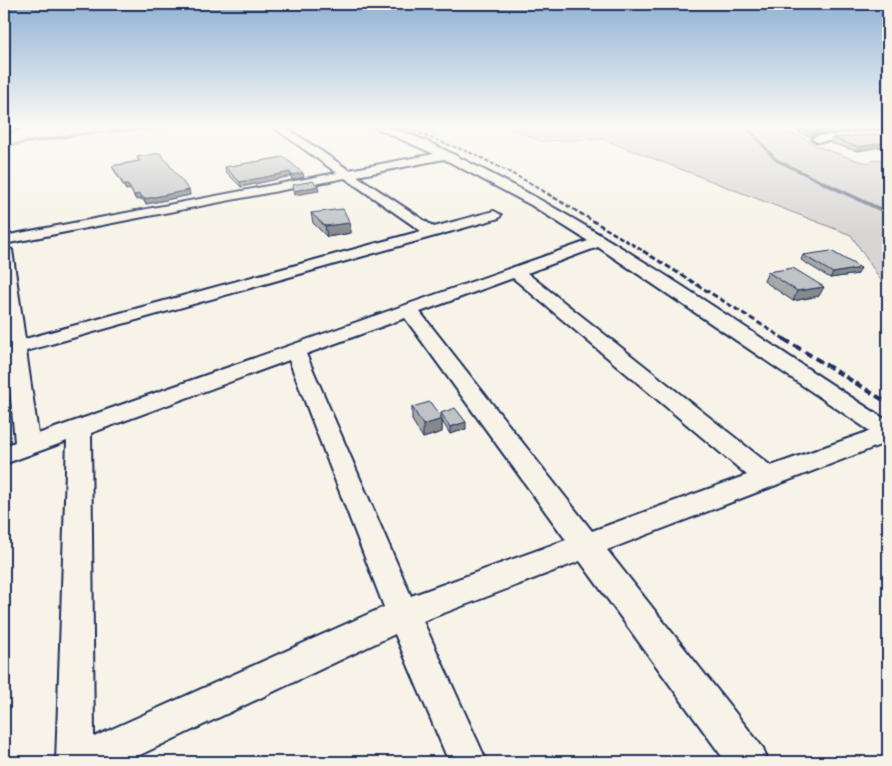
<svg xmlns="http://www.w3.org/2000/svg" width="892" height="766" viewBox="0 0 892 766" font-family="'Balsamiq Sans',sans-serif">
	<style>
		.green { fill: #d7d6d4; stroke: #798299 }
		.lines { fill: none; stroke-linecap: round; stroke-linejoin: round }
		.stream-far1 { stroke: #727c95; stroke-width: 3 }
		.stream { stroke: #727c95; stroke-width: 4 }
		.street-casing { stroke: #1b2f5e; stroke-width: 4 }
		.street { fill: #f7f3e8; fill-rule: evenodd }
		.rail-far3 { stroke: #1b2f5e; stroke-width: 2; stroke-dasharray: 4 2; stroke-linecap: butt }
		.rail-far2 { stroke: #1b2f5e; stroke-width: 2.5; stroke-dasharray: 5 2.5; stroke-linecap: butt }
		.rail-far1 { stroke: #1b2f5e; stroke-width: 3; stroke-dasharray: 6 3; stroke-linecap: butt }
		.rail { stroke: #1b2f5e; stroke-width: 4; stroke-dasharray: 8 4; stroke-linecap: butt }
		.wall { fill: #a5a8a9; stroke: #1b2f5e }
		.shaded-wall { fill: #86888a; stroke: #1b2f5e }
		.building { fill: #c0c3c5; stroke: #1b2f5e }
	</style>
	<rect width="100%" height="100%" fill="#f7f3e8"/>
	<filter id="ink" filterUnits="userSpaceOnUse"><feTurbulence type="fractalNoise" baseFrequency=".02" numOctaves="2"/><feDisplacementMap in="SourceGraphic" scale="10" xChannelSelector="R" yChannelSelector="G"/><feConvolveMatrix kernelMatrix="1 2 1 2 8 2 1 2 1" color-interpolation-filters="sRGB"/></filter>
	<g filter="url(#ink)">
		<!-- green -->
		<path class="green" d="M508,127H778L787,134L805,138L814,145L856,160L867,163L878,159L888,161V291L851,235L603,139L540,141Z"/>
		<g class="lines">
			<!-- stream-far1 -->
			<g class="stream-far1">
				<path d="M747,127L776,160L824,183"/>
				<path d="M4,146L82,134L167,127"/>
			</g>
			<!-- stream -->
			<path class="stream" d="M822,182L888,213"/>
			<!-- street casing -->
			<g class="street-casing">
				<g id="street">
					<path d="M4,127H26L4,133Z"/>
					<path d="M273,127H285L349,170L434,154L374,127C406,127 448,152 476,166C620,238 752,334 888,421V442L607,550L763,748L768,762H726L580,561L423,621L487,762H449L395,634L125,762H56L67,441L4,464V446L15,442L7,356L4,357V345L6,344L4,246L12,250L25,339L421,231L345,178L4,244V236L337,173ZM444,159L531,205L588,241L38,434L26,351L499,218L501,215L494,211L434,227L357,176ZM598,247L870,431L771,466L527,273ZM513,278L747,475L592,531L420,312ZM405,318L566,540L411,596L306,354ZM289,360L384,607L94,737L91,433Z"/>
					<path d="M888,130V136L817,142L812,139L817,136Z"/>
				</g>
			</g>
			<!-- street -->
			<use href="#street" class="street"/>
			<!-- rail-far3 -->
			<path class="rail-far3" d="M402,127L476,155L530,183"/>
			<!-- rail-far2 -->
			<path class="rail-far2" d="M528,182L645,252"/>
			<!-- rail-far1 -->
			<path class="rail-far1" d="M643,251L786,340"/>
			<!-- rail -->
			<path class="rail" d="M784,339L888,403"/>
		</g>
		<!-- wall -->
		<g class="wall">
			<path d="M793,127H888L817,134L812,137L799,133L800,130Z"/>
			<path d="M888,134V147L886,146L857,151L830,143L832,138Z"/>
			<path d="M137,157L189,190L190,195L146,204L142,199L136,200L130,189L126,190L114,170L112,166L139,161Z"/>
			<path d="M284,157L304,177L292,180L291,176L241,187L226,172L225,167Z"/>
			<path d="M311,213L350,223L351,233L327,237L313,223Z"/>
			<path d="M803,255L858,274L830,278L801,260Z"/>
			<path d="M768,272L819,296L793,301L764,281Z"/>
			<path d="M412,407L441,417V413L466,429L450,434L442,421V432L423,438L412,420Z"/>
		</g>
		<!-- shaded-wall -->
		<g class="shaded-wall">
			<path d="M853,127H888V129L817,134L812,137L813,133L819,130Z"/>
			<path d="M888,141L886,146L857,151L859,147Z"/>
			<path d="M290,172L291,176L241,187L240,182Z"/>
			<path d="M303,173L304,177L292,180L291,175Z"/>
			<path d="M124,185H128L130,189L126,190Z"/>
			<path d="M318,186L319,191L295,195L294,191Z"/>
			<path d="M189,190L190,195L146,204L144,199Z"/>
			<path d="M140,194L142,199L136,200L134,195Z"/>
			<path d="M350,223L351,233L327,237L325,226Z"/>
			<path d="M861,268L858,274L830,278L833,273Z"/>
			<path d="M824,287L819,296L793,301L797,291Z"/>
			<path d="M442,419V432L423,438V425Z"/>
			<path d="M466,422V429L450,434V427Z"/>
		</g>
		<!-- building -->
		<g class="building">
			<path d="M805,127H853L819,130L813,133L800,129Z"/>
			<path d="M888,134V142L859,147L832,138Z"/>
			<path d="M160,153L189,190L144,199L140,194L134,195L128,185H124L112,166L140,161L137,157Z"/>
			<path d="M284,157L303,173L291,175L290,172L240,182L225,167Z"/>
			<path d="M313,181L318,186L294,191L293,185Z"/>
			<path d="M343,209L350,223L325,226L311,213Z"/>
			<path d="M831,251L861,268L833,273L803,255Z"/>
			<path d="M793,268L824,287L797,291L768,272Z"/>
			<path d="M430,402L442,419L423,425L412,407Z"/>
			<path d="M455,408L466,422L450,427L441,413Z"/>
		</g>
	</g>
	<!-- sky -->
	<linearGradient id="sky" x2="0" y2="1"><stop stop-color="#90b2d5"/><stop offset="0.54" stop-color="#fbfaf5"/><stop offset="1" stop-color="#fbfaf5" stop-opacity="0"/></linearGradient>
	<rect width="892" height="234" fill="url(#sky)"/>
	<!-- margin -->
	<rect width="892" height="766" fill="none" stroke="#f7f3e8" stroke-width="20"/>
	<rect x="10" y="10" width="872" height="746" fill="none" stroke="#1b2f5e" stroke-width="2" filter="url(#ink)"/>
</svg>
